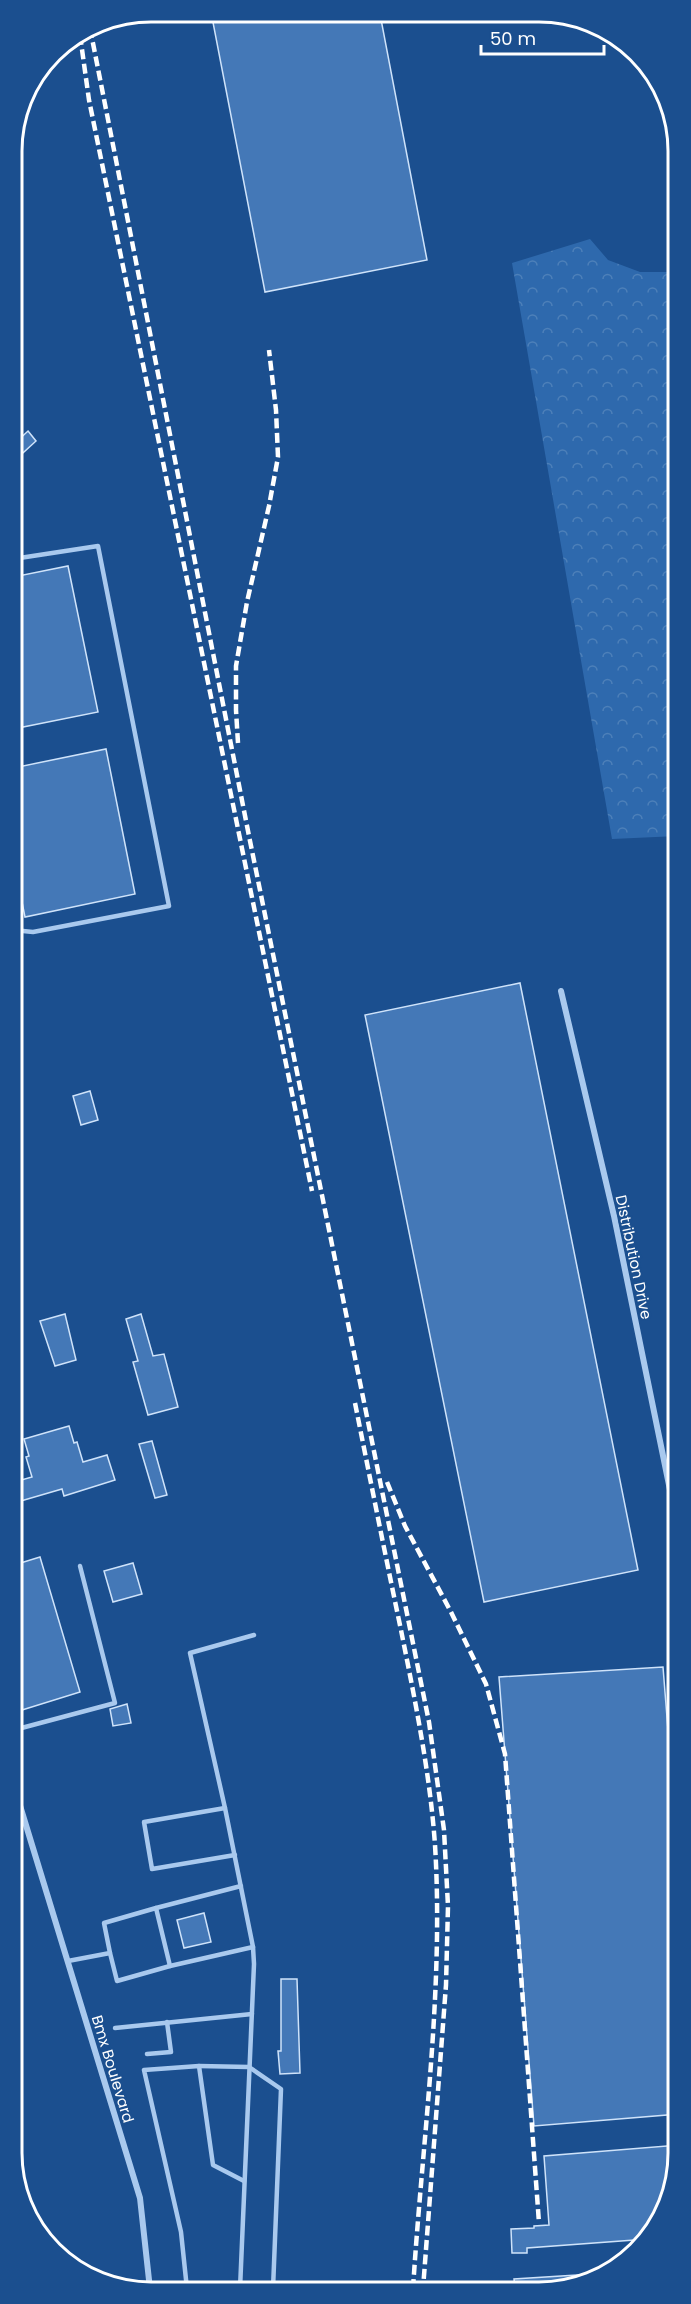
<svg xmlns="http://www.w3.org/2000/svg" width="691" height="2304" viewBox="0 0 691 2304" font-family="Poppins,sans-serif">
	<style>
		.forest { fill: url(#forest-crowns) }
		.building { fill: #4478b7; stroke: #cfe3fa; stroke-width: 1.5 }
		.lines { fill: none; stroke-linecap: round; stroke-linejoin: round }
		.lane { stroke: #a9c9ee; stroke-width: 4.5 }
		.street { stroke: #a9c9ee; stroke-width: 6 }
		.rail { stroke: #fff; stroke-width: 4.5; stroke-dasharray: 10 4.5; stroke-linecap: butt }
		.labels { text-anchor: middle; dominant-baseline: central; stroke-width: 4.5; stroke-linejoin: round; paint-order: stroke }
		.street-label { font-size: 15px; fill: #fff; stroke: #1b4f8f }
		.rim { fill: none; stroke: #fff; stroke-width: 3 }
	</style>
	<defs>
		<pattern id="forest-crowns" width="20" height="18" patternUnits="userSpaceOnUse" patternTransform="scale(1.5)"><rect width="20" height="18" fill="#2e69ad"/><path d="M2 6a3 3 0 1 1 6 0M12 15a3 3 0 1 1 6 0" fill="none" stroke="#4d80b9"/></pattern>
	</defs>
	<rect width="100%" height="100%" fill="#1b4f8f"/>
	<!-- forest -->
	<path class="forest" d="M590,239L608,260L640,272H677V836L612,839L512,263Z"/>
	<!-- building -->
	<g class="building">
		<path d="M211,12L380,14L427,260L265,292Z"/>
		<path d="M28,431L36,441L13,462V445Z"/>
		<path d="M68,566L98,712L13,729V577Z"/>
		<path d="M106,749L135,894L25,917L13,857V768Z"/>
		<path d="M520,983L638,1570L484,1602L365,1015Z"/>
		<path d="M90,1091L98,1120L81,1125L73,1096Z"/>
		<path d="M65,1314L76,1360L55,1366L40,1321Z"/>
		<path d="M141,1314L153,1356L164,1354L178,1407L148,1415L133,1362L138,1361L126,1319Z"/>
		<path d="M69,1426L74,1443L77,1442L83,1462L107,1455L115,1480L64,1496L62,1489L14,1503V1482L32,1477L26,1457L29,1456L24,1439Z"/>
		<path d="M152,1441L167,1495L155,1498L139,1444Z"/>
		<path d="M40,1557L80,1692L22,1710L14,1683V1565Z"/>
		<path d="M133,1563L142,1594L113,1602L104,1571Z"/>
		<path d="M663,1667L678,1856L679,2114L534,2126L499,1677Z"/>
		<path d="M127,1704L131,1723L113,1726L110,1709Z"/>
		<path d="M204,1913L211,1942L184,1948L177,1920Z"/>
		<path d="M281,1979H297L300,2073L280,2074L278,2051H281Z"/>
		<path d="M679,2145V2161L668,2205L648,2239L527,2248V2253H512L511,2229L534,2228V2226L549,2225L544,2156Z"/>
		<path d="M593,2274L566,2289H515L514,2279Z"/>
	</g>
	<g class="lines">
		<!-- lane -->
		<g class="lane">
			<path d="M13,559L98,546L169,906L33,932L13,930"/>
			<path d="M14,1730L115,1703L80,1566"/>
			<path d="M225,1808L144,1822L152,1869L235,1855"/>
			<path d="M156,1908L241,1886"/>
			<path d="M110,1953L117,1981L170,1966L253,1947L225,1808L190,1653L254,1635"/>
			<path d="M68,1961L110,1953L104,1923L156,1908L170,1966"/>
			<path d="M115,2028L252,2014"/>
			<path d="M147,2054L171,2052L167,2022"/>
			<path d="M199,2066L249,2067L281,2089L273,2289"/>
			<path d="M187,2289L181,2232L144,2070L199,2066L213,2165L244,2181"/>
			<path d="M240,2289L254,1964L253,1947"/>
		</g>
		<!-- street -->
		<g class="street">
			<path d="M561,991L614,1216L678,1529"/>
			<path d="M14,1786L140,2198L150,2289"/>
		</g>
		<!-- rail -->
		<g class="rail">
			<path d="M90,28L249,836L429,1722L444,1830L448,1906L446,1985L423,2289"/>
			<path d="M80,35L89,100L312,1191"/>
			<path d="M238,743L236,710V666L247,602L269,506L278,457L276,410L269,350"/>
			<path d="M355,1403C370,1478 385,1554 401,1630C415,1700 430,1773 435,1845C444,1991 422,2143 413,2289"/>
			<path d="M387,1482L405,1526L451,1612L486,1684L505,1754L539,2223"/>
		</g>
	</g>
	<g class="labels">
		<!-- street labels -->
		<g class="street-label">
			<text transform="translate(634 1257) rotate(78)">Distribution Drive</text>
			<text transform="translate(113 2069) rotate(73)">Bmx Boulevard</text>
		</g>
	</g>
	<!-- crop -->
	<path d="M0 0H691V2304H0ZM151 22H539A129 129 0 0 1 668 151V2153A129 129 0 0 1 539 2282H151A129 129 0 0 1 22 2153V151A129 129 0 0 1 151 22Z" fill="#1b4f8f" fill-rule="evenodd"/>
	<path class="rim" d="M151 22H539A129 129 0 0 1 668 151V2153A129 129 0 0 1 539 2282H151A129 129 0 0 1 22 2153V151A129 129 0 0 1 151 22Z"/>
	<!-- scale -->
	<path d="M481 45v9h123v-9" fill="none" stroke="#ffffff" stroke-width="3"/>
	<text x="490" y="45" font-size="18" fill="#ffffff" stroke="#1b4f8f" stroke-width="4.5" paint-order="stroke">50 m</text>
</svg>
